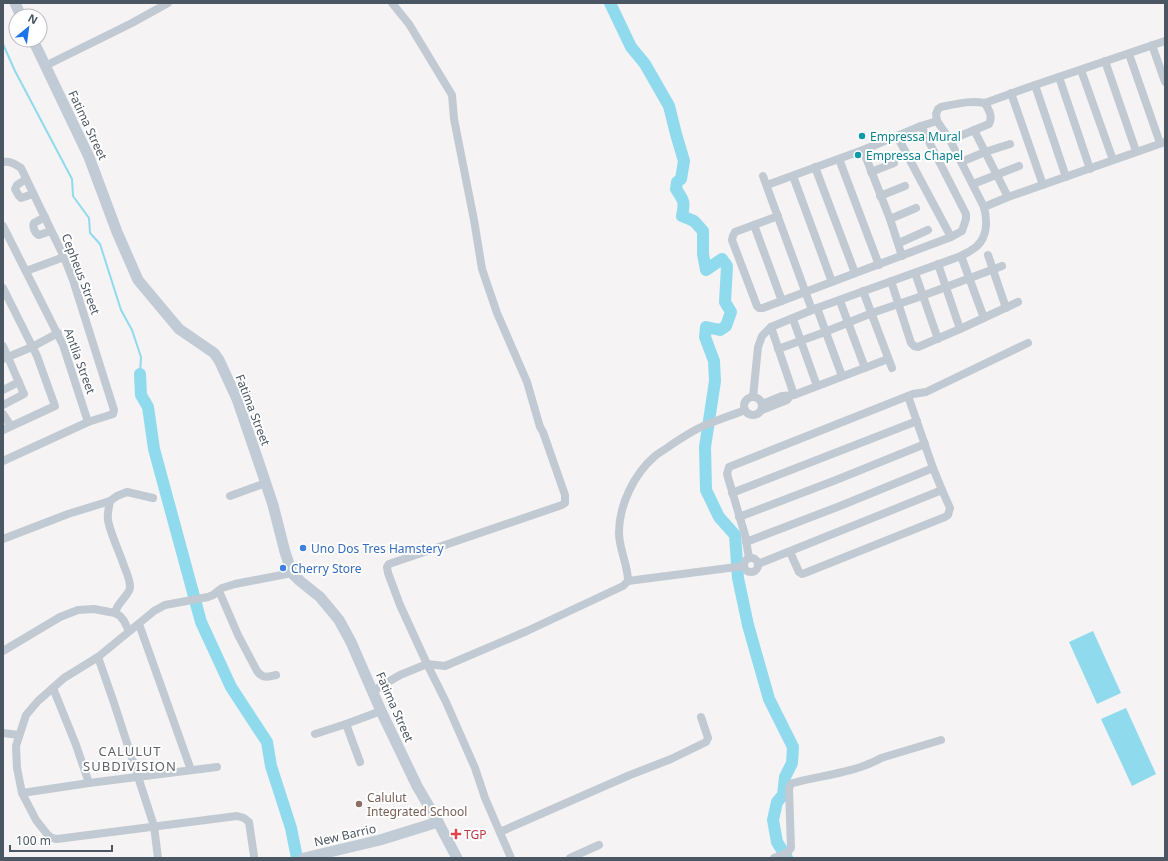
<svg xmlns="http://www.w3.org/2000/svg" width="1168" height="861" viewBox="0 0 1168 861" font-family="'Noto Sans',sans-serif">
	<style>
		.water { fill: #90daee }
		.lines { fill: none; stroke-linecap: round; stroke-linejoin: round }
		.stream { stroke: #90daee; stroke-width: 2 }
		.river { stroke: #90daee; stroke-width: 12 }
		.street { stroke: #c1cad2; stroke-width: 8 }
		.secondary { stroke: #c1cbd6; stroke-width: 11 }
		.culture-dot { fill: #0f9aa8; stroke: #fff; stroke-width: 1.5 }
		.shop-dot { fill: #3f7fe0; stroke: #fff; stroke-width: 1.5 }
		.education-dot { fill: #8d6e63; stroke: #fff; stroke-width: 1.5 }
		.health-dot { fill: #e0444e; stroke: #fff; stroke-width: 1.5 }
		.labels { text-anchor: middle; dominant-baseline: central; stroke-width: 4; stroke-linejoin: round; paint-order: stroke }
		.street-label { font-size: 12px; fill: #4a5661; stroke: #fff }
		.culture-label { font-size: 12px; fill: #0d838f; stroke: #fff; text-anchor: start }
		.shop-label { font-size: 12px; fill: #366cbe; stroke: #fff; text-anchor: start }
		.education-label { font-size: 12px; fill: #785e54; stroke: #fff; text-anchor: start }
		.health-label { font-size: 12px; fill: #be3a42; stroke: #fff; text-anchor: start }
		.neighbourhood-label { font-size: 13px; letter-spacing: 1px; fill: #5f6368; stroke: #fff }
	</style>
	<rect width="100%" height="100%" fill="#f5f3f3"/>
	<!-- water -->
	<g class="water">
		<path d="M1093,631L1121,693L1097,704L1069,642Z"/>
		<path d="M1126,708L1156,774L1132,786L1101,719Z"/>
	</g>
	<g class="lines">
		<!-- stream -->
		<path class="stream" d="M3,44L15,71L72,179L73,196L89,218L90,233L100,244L121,310L132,330L141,357L140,374"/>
		<!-- river -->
		<g class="river">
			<path d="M610,3L631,47L645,64L669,106L676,134L684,161L681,179L677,182L676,189C684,201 685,202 682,216L694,221L703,231V254L706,270L722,259L727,266L725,302L731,312L726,326L720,330L706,327L705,337L714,361L715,381L705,447L706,490L719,517L735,535L738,578L748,625L769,699L793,747L792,763L785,777L783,795L777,802L773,820L777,842L787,858"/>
			<path d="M140,374L141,395L148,407L154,449L201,622L231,687L267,742L271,766L291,828L297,858"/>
		</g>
		<!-- street -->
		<g class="street">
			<path d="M392,3L409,24L452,95L454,119L474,220L482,269L497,313L527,382L540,427L543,432L565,495V503L562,505L389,564L387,567L388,573L400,605L427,664L446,702L475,768L485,798L511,858"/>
			<path d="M1152,45L1165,82"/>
			<path d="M1129,54L1160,143"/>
			<path d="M1105,61L1136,151"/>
			<path d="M45,66L132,23L168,3"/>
			<path d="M1081,70L1113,160"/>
			<path d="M1059,77L1090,169"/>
			<path d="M1035,85L1066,177"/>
			<path d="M1011,93L1043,185"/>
			<path d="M974,130L1008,197"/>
			<path d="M897,136L951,237"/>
			<path d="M950,140L989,124C993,116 989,111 985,103"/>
			<path d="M863,150L890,219L902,256"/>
			<path d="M839,159L879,265"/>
			<path d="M3,162C11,161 15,164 21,168L64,257L73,280L114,410L113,414L88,422"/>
			<path d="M961,162L985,152L1010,144"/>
			<path d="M815,167L855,273"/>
			<path d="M871,172L894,163"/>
			<path d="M763,176L812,310"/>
			<path d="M793,176L832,282"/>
			<path d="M26,179L17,185L15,189L19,196L21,198L33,194"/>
			<path d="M973,184L1019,166"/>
			<path d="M767,185L863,150L921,126L937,121"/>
			<path d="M880,196L905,186"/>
			<path d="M984,207L1008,197L1165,142"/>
			<path d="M778,216L735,232L733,236L732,240L757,306L759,308H763L951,237L962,231L966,219V214L921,126"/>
			<path d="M45,217L34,223C32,226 35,234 39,235L51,231"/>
			<path d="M890,219L916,208"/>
			<path d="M754,225L782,301"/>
			<path d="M3,226L63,345L88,422L3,461"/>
			<path d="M899,243L928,230"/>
			<path d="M988,255L1006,308"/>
			<path d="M961,256L984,318"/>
			<path d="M938,264L960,329"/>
			<path d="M26,271L64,257"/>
			<path d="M915,273L938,339"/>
			<path d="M891,281L911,343L914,346L918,347L960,329L1018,302"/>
			<path d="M3,288L37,356L55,406L3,430"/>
			<path d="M863,291L892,368"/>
			<path d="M840,301L865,368"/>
			<path d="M817,308L842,376"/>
			<path d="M793,319L817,386"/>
			<path d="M771,327L794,395"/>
			<path d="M3,346L24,394L3,405"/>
			<path d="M778,349L825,332L872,313L922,296L1002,266"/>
			<path d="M3,359L32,347L58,333"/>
			<path d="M3,390L19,382"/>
			<circle cx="753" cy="406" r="9"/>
			<path d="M753,397L758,347L762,336L771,327L817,308L961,256C966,253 973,250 977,246C988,236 987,219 984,207L950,140L937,121L936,114L938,109L941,107C956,104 970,100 985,103L1035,85L1165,41"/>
			<path d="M762,404L782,396L794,395L888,359"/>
			<path d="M762,410L787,400L791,395"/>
			<path d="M3,414L11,426"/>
			<path d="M732,493L917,421"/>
			<path d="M230,496L266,483"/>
			<path d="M110,501C109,507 107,514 108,520C110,533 120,553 124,566C127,573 130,580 130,587C130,595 117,602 115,613"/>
			<path d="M739,517L836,480L925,444"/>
			<path d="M3,539L68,514L110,501L117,496L127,492L153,498"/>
			<path d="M746,542L840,506L933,468"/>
			<path d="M790,552L799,572L802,574L805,573L945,517L948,515L950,508L942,490L933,468L908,396"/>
			<circle cx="751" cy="565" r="7"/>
			<path d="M749,558L745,535L727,474L729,467L913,394L926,392L1028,343"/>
			<path d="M758,564L942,490"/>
			<path d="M628,581L744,566"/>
			<path d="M219,591L238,635L257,671C263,679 267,677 276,675"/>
			<path d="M139,624L191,770"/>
			<path d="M3,651L60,617L78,610L94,609L115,613L120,616L124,621L129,631"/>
			<path d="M98,657L114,703L154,826L158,858"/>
			<path d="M53,688L76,745L89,783"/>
			<path d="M373,691L400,675L427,664L445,666L527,631L623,586L628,581C628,565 619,549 619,533C619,505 634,474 655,456C660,452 666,449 671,445C680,439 689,433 699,428C714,421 730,416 745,410"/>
			<path d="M346,724L360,762"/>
			<path d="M3,733L19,735"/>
			<path d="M315,734L346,724L381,711"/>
			<path d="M22,793L89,783L217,767"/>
			<path d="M500,832L630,775L671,759L706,742L708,738L701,717"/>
			<path d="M254,856L249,822L244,818L237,816L57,839L52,838L47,834L36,820L22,793L17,768L16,746L26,715L38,701L64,678L98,657L154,611L165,605L208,597L213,595L222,588L235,584L292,573"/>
			<path d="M570,858L599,845"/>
			<path d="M774,858L787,853L791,848L789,789L790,785L793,783C819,776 858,772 881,758L941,740"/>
		</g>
		<!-- secondary -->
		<g class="secondary">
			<path d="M15,3L21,16"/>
			<path d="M33,40L89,157L117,232L138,280L179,329L214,353L219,360L237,399L261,469L273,505L285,552L292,573L300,581L320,597L339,620L351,642L381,711L417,786L438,822L457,858"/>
			<path d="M304,858L380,840L438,822"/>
		</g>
	</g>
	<!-- markers -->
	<g class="culture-dot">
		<circle cx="862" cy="136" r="4"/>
		<circle cx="858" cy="155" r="4"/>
	</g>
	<g class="shop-dot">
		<circle cx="303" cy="548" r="4"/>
		<circle cx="283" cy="568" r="4"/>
	</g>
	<circle class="education-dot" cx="359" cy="804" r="4"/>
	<path class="health-dot" d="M454 828h4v4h4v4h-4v4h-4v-4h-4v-4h4z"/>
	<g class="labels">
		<!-- street labels -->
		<g class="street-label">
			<text transform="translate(88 125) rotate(65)">Fatima Street</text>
			<text transform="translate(81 274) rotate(69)">Cepheus Street</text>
			<text transform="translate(80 361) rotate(70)">Antlia Street</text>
			<text transform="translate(253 410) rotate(69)">Fatima Street</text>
			<text transform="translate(395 707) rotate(66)">Fatima Street</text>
			<text transform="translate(345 835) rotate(-13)">New Barrio</text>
		</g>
		<!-- culture labels -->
		<g class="culture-label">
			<text x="870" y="136">Empressa Mural</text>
			<text x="866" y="155">Empressa Chapel</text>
		</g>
		<!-- shop labels -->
		<g class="shop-label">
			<text x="311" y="548">Uno Dos Tres Hamstery</text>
			<text x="291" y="568">Cherry Store</text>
		</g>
		<!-- education labels -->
		<g class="education-label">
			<text x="367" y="797">Calulut<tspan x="367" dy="14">Integrated School</tspan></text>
		</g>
		<!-- health labels -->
		<g class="health-label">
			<text x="464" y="834">TGP</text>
		</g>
		<!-- neighbourhood labels -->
		<g class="neighbourhood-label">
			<text x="130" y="751">CALULUT<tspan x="130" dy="15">SUBDIVISION</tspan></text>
		</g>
	</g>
	<!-- border -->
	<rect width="1168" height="861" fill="none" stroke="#4a5661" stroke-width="8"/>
	<!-- north arrow -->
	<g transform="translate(28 28) rotate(29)"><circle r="19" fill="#ffffff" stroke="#b7bbc0"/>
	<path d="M0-3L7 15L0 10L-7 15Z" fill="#1a73e8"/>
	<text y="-6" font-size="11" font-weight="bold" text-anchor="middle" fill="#4a5661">N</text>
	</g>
	<!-- scale -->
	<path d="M10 845v6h102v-6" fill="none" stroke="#4a5661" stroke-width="2"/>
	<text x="16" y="845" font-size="12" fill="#4a5661" stroke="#ffffff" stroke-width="3" paint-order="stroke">100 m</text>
</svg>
